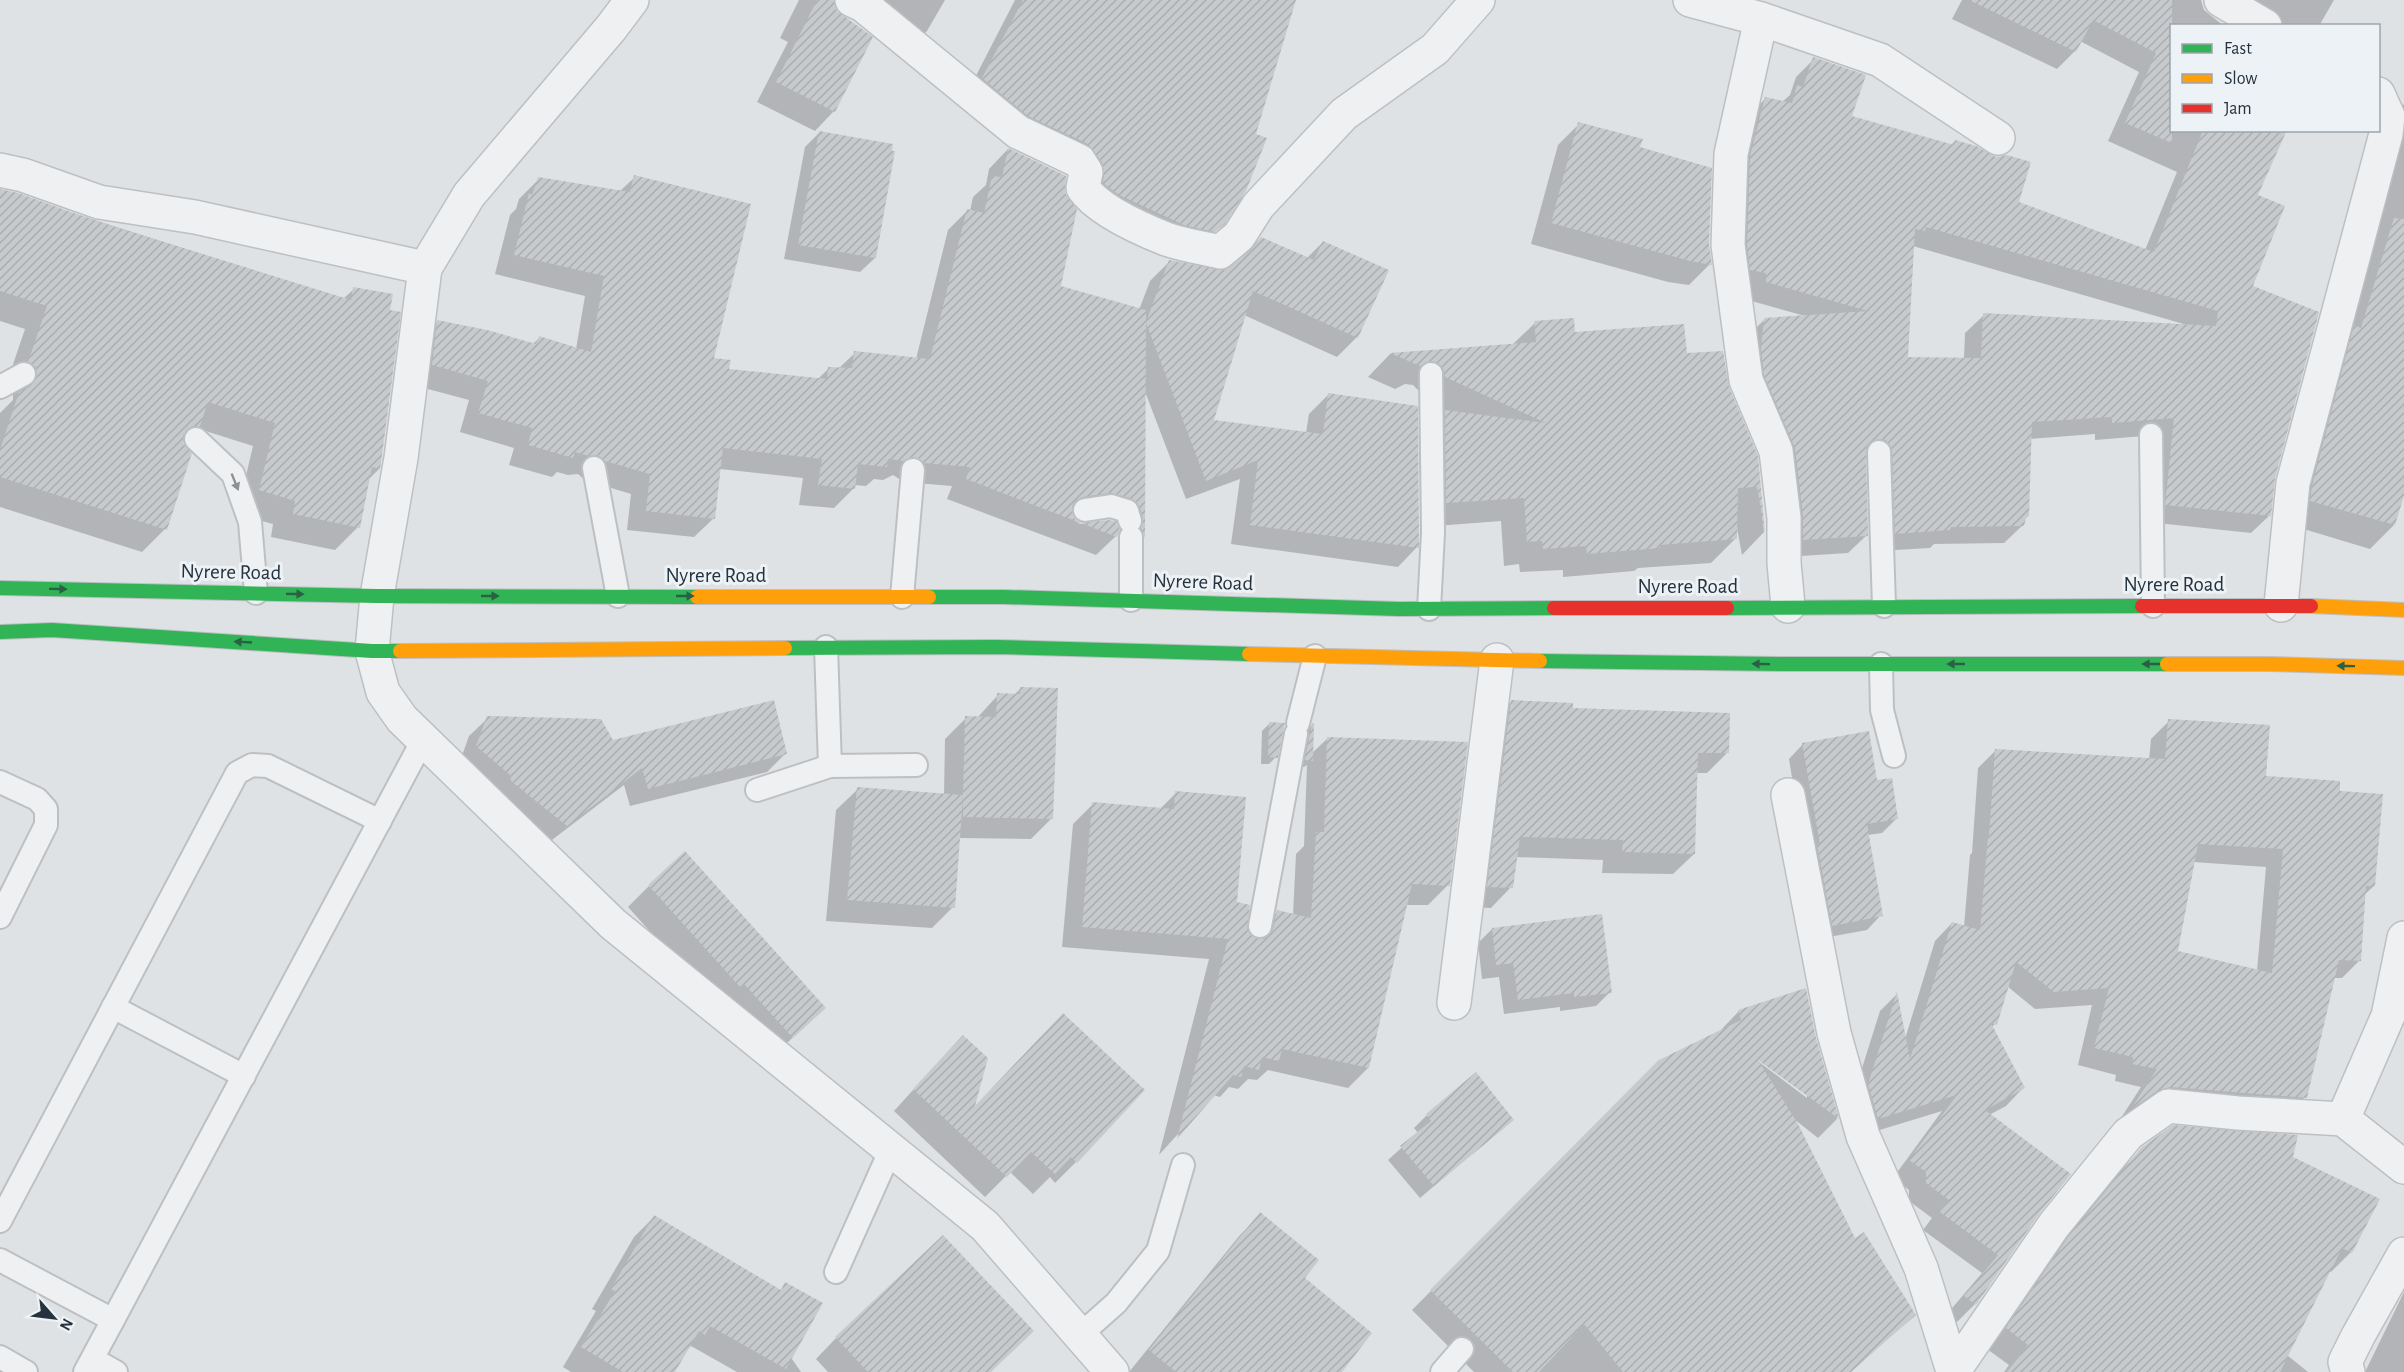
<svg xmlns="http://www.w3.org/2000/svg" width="2404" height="1372" viewBox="0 0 2404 1372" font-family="'Alegreya Sans',sans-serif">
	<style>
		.shadow { fill: #0003; fill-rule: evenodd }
		.building { fill: url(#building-hatch); fill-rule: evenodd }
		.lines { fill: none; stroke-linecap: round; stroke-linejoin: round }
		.lane-casing { stroke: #bdc0c3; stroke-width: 26 }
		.street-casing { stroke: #bdc0c3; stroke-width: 36 }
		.fast-casing { stroke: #bcc0c3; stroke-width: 16 }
		.slow-casing { stroke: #bcc0c3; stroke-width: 16 }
		.jam-casing { stroke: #bcc0c3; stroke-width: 16 }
		.lane { stroke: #eff0f2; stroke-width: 22 }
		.street { stroke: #eff0f2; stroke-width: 33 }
		.fast { stroke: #30b455; stroke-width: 14 }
		.slow { stroke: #ff9f0a; stroke-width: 14 }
		.jam { stroke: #e5322d; stroke-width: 14 }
		.oneway { fill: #8a9298 }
		.oneway2 { fill: #2a6046 }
		.labels { text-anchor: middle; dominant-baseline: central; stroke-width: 6; stroke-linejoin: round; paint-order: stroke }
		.street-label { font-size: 21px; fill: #26333e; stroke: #ecf2f5 }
	</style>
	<defs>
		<pattern id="building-hatch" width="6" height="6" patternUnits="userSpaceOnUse" patternTransform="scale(1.5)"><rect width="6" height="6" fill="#c7cacd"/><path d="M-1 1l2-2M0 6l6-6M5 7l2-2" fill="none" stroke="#abaeb1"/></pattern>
	</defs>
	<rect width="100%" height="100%" fill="#dfe2e5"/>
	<!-- shadow -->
	<g class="shadow">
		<path d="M799,0H945L927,31L908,50L840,2L832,1L834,111L815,131L757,102L788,42L780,38Z"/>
		<path d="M1015,0H1295L1224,223L1196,249L1084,180L965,97Z"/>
		<path d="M1962,0H2201L2204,10L2224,26H2172V130H2285L2256,196L2251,287L2273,478L2270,515L2251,533L2148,522L2156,435L2095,440V434L2030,439L2023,525L2004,543L1934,544L1930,548L1878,551L1872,463L1864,457L1867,535L1848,553L1785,557L1746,338L1764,320L1805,316L1748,300L1733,288L1748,116L1766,98L1782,102L1790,95L1796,77L1814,59L1850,117L1951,145L1955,141L2017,203L2145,250L2177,172L2108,141L2139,72L2080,41L2075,51L2057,69L1952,19ZM1913,246L2187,325L1984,315L1965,333L1964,359L1906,358Z"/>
		<path d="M2206,0H2334L2319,26H2253Z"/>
		<path d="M2404,104V491L2394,525L2370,549L2287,524L2380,129Z"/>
		<path d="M1579,124L1638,148L1708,244L1710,264L1689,285L1668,282L1531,244L1558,145Z"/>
		<path d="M819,133L875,258L860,272L784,259L805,147Z"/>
		<path d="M1008,149L1059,287L1139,310L1150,281L1170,261L1224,272L1261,238L1307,258L1323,242L1357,337L1337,357L1244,315L1212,421L1306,433L1309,414L1328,395L1417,547L1398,567L1231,544L1240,479L1186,499L1144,389L1143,537L1125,556L1124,538L1121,527L1111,517L1089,512L1072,514L1073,519L1080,524L1110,521L1116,536L1096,555L947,499L952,486L904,482L893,475L883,480L874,479L866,486L854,485V488L834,508L799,505L803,478L720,469L714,518L694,537L627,530L631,494L585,480L578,474L568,475L557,472L552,477L509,465L514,448L460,432L469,400L413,385L418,341L438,321L532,345L539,338L576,349L585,296L495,274L510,215L516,209L519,199L539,179L619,192L635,177L712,360L727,371L817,380L829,368L838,369L855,353L916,359L948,230L967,211H970L973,197L986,185L989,169Z"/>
		<path d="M0,190L343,299L354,289L388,311L379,469L369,479L358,527L335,550L271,537L273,524L237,514L253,446L196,428L182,443L165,529L142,552L0,507V413L13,400V392L6,385L25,329L0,321Z"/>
		<path d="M1535,323L1573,333L1685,354L1727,387L1756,456L1764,532L1742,555L1737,528L1735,539L1711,563L1638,568L1634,571L1563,577V570L1520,572L1519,564L1504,566L1501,521L1423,527L1422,435L1445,412L1421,401L1420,392L1413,385L1405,384L1395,389L1368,377L1390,354L1512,345Z"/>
		<path d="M1021,688L1052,818L1031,839L959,838L953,907L932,928L826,921L836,810L858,789L944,795L945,739L966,718H977L998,695H1014Z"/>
		<path d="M1512,701L1571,710L1727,753L1707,773H1696L1694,854L1673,874L1602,873L1603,860L1515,857L1511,887L1491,908L1468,907L1491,722Z"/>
		<path d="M488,718L612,741L785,754L767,772L630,806L624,785L548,843L459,764L469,736Z"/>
		<path d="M2169,721L2264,777L2374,886L2364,895L2360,960L2342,978H2334L2305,1097L2288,1115L2119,1121L2141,1087L2115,1081L2116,1075L2078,1065L2092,1005L2035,1009L2007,986L1995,1024L1991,1028L2023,1088L2006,1106L1989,1115L2037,1213L1975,1304L1957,1322L1947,1314L1982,1273L1923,1230L1932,1218L1909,1201V1190L1893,1178L1942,1111L1860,1136L1851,1103L1880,1011L1896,995L1905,1039L1935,941L1952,923L1964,927L1970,855L1972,853L1978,768L1996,750L2149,760L2151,739ZM2193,862L2266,867L2257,971L2176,952Z"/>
		<path d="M1269,724L1276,757L1269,764H1261L1262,731Z"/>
		<path d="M1312,725L1311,754L1328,738L1448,885L1428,905H1406L1368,1068L1348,1088L1268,1070L1257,1080L1248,1079L1238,1089L1229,1087L1220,1097L1213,1095L1159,1155L1209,959L1062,947L1073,824L1093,804L1160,809L1176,793L1235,903L1246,932L1255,940L1257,932L1277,912L1293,915L1296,854L1304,846L1307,765L1304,767H1299L1305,732Z"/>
		<path d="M1803,744L1875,781L1897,818L1882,833L1868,835L1881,915L1867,930L1818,939L1789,759Z"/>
		<path d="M649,886L803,1028L771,1058L718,1007L628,907Z"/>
		<path d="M1492,929L1610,992L1596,1006L1560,1011V1007L1504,1014L1499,977L1482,979L1478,943Z"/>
		<path d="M1739,1011L1814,1038L1837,1119L1818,1138L1794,1119L1854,1240L1914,1315L1851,1372H1474L1412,1310L1660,1061L1720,1031ZM1753,1054L1807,1094V1098L1751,1056Z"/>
		<path d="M1042,1036L1076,1162L1055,1183L1050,1177L1033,1194L1010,1172L985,1197L894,1111L942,1058L973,1109Z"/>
		<path d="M1476,1074L1512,1120L1420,1198L1388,1160L1418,1133L1414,1128L1427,1115Z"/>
		<path d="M2142,1149L2291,1157L2351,1252L2331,1272L2329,1271L2287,1355L2308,1372H2004L2009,1365L1987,1349L2049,1258L2121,1170Z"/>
		<path d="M1261,1214L1303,1279L1340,1372H1129L1240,1235Z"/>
		<path d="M654,1217L742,1287L801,1372H737L691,1346L684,1353L673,1372H571L563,1367L596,1311L592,1309L634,1237Z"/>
		<path d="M2404,1292V1372H2365Z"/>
		<path d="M836,1338L989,1372H828L816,1359Z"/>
	</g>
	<!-- building -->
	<g class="building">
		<path d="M817,0H834L837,11L873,37L835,112L776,82Z"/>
		<path d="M1023,0H1296L1256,134L1267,138L1246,191L1225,224L1215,232L1184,225L1119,195L1103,183L1104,175L1102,162L1088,144L1028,116L982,78Z"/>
		<path d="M1969,0H2172V143L2125,123L2156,53L2093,20L2076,52Z"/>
		<path d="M1813,57L1866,75L1852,116L1954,145L1955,140L1976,146L1996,157L2007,155L2031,162L2019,202L2154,252L2203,130H2287L2258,195L2285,206L2253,286L2319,312L2275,478L2271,516L2165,505L2174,418L2112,423V417L2032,422L2029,516L2026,518L2024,526L1951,527L1950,530L1895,534L1892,451L1886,440L1878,439L1867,445L1866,452L1868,536L1803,540V516L1795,448L1764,375L1761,349L1764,318L1868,311L1766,282V273L1750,270L1747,244L1750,156L1765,97L1792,103L1797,85L1803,87ZM1926,227L2218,311L2216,326L1983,313L1981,358L1908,357L1915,229L1925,231Z"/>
		<path d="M1578,122L1643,139L1640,147L1712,168L1709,244L1712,265L1690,261L1551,223Z"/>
		<path d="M819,131L893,144L892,151H895L876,258L798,245Z"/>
		<path d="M1008,148L1066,176L1065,193L1077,209L1061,286L1146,310V322L1169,260L1224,270L1251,250L1261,237L1314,260L1323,241L1389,270L1358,338L1253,291L1214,420L1323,434L1328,393L1418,406L1419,548L1250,525L1258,460L1206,481L1146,323L1145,538L1141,528L1143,518L1140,507L1131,498L1109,493L1082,497L1076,500L1072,506L1074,518L1081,523L1110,520L1116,522L1120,530L1117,537L966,479L970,467L924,463L914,457L904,461L888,459L887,467L858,464L855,489L818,485L822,459L723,448L715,519L646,511L650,474L605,461L598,455L589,456L575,452L573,458L528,445L532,428L478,413L488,381L432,365L437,320L487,330L536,344L539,336L591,352L604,276L514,255L529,193L532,195L538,177L630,192L634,175L751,204L714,358L731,360L729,369L827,379L828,367L852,368L854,351L930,359L967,209L984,213L992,176L1002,177Z"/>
		<path d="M0,189L18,193L93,220L351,300L353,287L393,294L390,310L401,312L382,455L380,469L372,467L360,528L293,514L295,501L259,490L275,423L208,402L200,426H192L183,435V443L192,453L167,530L0,477V450L19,392L31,386L37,375L36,367L28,362L47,306L0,291Z"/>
		<path d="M2394,218L2404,219V496L2395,525L2310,501L2312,486L2354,325L2361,328Z"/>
		<path d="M1574,318L1575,332L1684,324L1687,353L1723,351L1729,387L1758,456L1765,533L1757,487L1738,488L1737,539L1660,545V548L1587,554L1586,546L1543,549L1542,541L1527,542L1524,498L1446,503L1445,410L1546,423L1445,377L1443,368L1437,362L1430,361L1420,366L1390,353L1536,342L1534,321Z"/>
		<path d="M1020,687L1058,688L1053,819L963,817V796L955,908L847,900L857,787L963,795L965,716L996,717L997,693L1020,694Z"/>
		<path d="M774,700L787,754L648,789L642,768L567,826L511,781L510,775L476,746L487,716L601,719L613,740Z"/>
		<path d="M1511,700L1573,703V708L1730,713L1729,753H1698L1695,854L1622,852L1623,840L1520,837L1513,888L1487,887Z"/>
		<path d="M2168,719L2270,725L2266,776L2340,781V791L2383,794L2375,886H2366L2361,961L2339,960L2307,1098L2170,1087L2157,1091L2131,1109L2157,1069L2132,1064L2133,1057L2094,1048L2109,988L2054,992L2016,962L1997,1025L1991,1023L2025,1088L1985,1110L2071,1174L2039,1214L1976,1305L1964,1296L1998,1255L1940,1212L1949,1200L1926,1183V1172L1909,1160L1957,1095L1878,1119L1868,1084L1897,992L1910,1059L1952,922L1980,930L1988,836H1989L1995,749L2165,759ZM2198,844L2283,849L2272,973L2178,951Z"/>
		<path d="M1269,722L1285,723L1278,758L1268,757Z"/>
		<path d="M1312,723H1314L1313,761L1305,760Z"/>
		<path d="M1869,731L1877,780L1892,778L1898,819L1867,824L1883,916L1832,926L1817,844H1820L1802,743Z"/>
		<path d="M1327,737L1468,742L1450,886L1412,884L1369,1068L1282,1049L1279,1061L1262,1057L1259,1070L1244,1066L1241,1077L1233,1075L1177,1139L1228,939L1082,927L1092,802L1174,809L1175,791L1246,797L1237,902L1250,905L1248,931L1257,939H1264L1270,935L1273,929L1277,910L1311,918L1316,832H1324Z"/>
		<path d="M685,851L826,1008L793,1038L744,984L740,987L648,885Z"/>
		<path d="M1602,914L1612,993L1574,997V993L1518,1000L1513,963L1496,965L1492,928Z"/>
		<path d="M1806,988L1816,1038L1839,1119L1758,1060L1798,1124L1855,1238L1864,1232L1916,1315L1850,1372H1623L1584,1324L1539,1372H1513L1430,1290L1659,1060L1741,1020L1738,1010Z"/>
		<path d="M1063,1013L1145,1090L1077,1163L1071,1157L1055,1174L1031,1152L1007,1177L913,1089L963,1035L988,1058L975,1106Z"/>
		<path d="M1476,1072L1514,1120L1434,1186L1400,1146L1431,1121L1426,1114Z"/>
		<path d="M2173,1125L2298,1135L2293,1157L2380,1199L2352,1253L2342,1248L2280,1372H2007L2028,1345L2006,1328L2069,1236L2141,1148Z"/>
		<path d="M1260,1212L1319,1260L1305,1278L1372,1333L1342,1372H1176L1149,1350Z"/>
		<path d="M654,1215L781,1290L785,1282L823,1303L786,1369L710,1326L705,1335L699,1331L675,1372H623L581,1347L615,1291L611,1289Z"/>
		<path d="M943,1235L1034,1331L991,1372H868L835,1337Z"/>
	</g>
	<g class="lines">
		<!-- lane casing -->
		<g class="lane-casing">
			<g id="lane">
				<path d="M0,387L24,374"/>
				<path d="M2151,435L2153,606"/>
				<path d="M196,439L233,474L250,522L256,593"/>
				<path d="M1879,452L1884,606"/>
				<path d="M594,468L618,596"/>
				<path d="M1085,510L1111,506L1127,511L1130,521"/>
				<path d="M1131,537V600"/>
				<path d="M902,597L913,470"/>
				<path d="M1429,609L1433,533L1431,374"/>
				<path d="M826,647L830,766L916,765"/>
				<path d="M1881,664L1882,710L1894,756"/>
				<path d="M1298,723L1315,656"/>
				<path d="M0,782L37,799L46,809V825L0,917"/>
				<path d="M757,790L830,766"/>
				<path d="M1260,926L1296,734"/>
				<path d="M113,1007L244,1076"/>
				<path d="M0,1221L237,773L252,765L268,766L380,821"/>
				<path d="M0,1260L113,1320L424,738"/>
				<path d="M836,1272L891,1149"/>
				<path d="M1080,1335L1116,1303L1158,1251L1183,1165"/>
				<path d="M0,1357L26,1372"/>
				<path d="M93,1359L116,1372"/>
				<path d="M85,1372L113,1320"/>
				<path d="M1442,1372L1462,1349"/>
			</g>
		</g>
		<!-- street casing -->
		<g class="street-casing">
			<g id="street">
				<path d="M632,0L611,28L469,195L425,268L401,458L377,596L372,651L383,692L402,719L613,924L985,1226L1112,1372"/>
				<path d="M852,0L863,5L1018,132L1079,161L1086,172L1083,188C1098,210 1141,229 1166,239C1183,245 1203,248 1220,252L1239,236L1258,206L1344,114L1435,49L1478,0"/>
				<path d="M1690,0L1761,19L1880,60L1998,138"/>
				<path d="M2221,0L2265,26"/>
				<path d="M1761,19L1731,154L1728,245L1746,380L1776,451L1784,518V563L1788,606"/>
				<path d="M0,170L23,175L99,202L195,217L425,268"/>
				<path d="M2281,605L2293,483L2386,134L2388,116L2378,94"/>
				<path d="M1788,795L1834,1033L1863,1136L1921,1268L1953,1371"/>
				<path d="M1454,1003L1497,660"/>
				<path d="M2343,1119L2388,1016L2404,938"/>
				<path d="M1953,1372L2054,1225L2128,1134L2168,1106L2238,1113L2343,1119L2404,1167"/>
				<path d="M2348,1372L2345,1362L2358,1336L2404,1254"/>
			</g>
		</g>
		<!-- fast casing -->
		<g class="fast-casing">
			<g id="fast">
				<path d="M0,588L377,596L697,597"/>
				<path d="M929,597H1004L1399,609L1554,608"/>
				<path d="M1727,608L2142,606"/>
				<path d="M0,632L52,630L372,651H400"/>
				<path d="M785,648L996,647L1249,654"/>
				<path d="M1540,661L1780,664H2167"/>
			</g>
		</g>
		<!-- slow casing -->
		<g class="slow-casing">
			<g id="slow">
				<path d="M697,597H929"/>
				<path d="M2311,606L2404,610"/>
				<path d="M400,651L785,648"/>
				<path d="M1249,654L1540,661"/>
				<path d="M2167,664H2268L2404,668"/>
			</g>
		</g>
		<!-- jam casing -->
		<g class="jam-casing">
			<g id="jam">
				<path d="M2142,606H2311"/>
				<path d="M1554,608H1727"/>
			</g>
		</g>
		<!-- lane -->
		<use href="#lane" class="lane"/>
		<!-- street -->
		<use href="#street" class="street"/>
		<!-- fast -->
		<use href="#fast" class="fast"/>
		<!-- slow -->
		<use href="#slow" class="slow"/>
		<!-- jam -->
		<use href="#jam" class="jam"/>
	</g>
	<!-- one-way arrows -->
	<defs><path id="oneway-solid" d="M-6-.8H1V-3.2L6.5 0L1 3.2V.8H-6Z" transform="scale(1.5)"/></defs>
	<use class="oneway" href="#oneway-solid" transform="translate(235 482) rotate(68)"/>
	<g class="oneway2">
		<use href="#oneway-solid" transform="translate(58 589) rotate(1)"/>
		<use href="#oneway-solid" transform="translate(295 594) rotate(1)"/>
		<use href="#oneway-solid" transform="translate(490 596)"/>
		<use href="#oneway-solid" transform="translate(685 596)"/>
		<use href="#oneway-solid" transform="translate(243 642) rotate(-177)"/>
		<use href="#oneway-solid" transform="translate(1761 664) rotate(-179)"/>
		<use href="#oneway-solid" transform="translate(1956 664) rotate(-180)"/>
		<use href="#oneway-solid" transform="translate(2151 664) rotate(-180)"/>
		<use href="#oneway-solid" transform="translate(2346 666) rotate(-179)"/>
	</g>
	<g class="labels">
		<!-- street labels -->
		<g class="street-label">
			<text transform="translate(231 572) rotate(1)">Nyrere Road</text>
			<text x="716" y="575">Nyrere Road</text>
			<text transform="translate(1203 582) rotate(2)">Nyrere Road</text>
			<text x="2174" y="584">Nyrere Road</text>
			<text x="1688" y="586">Nyrere Road</text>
		</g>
	</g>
	<!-- legend -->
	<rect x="2170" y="24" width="210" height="108" fill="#ecf2f5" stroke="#9da6ac" stroke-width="1.5"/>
	<rect x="2182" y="44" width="30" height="9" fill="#30b455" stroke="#9da6ac" stroke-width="1.5"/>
	<text x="2224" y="54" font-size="18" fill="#26333e">Fast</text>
	<rect x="2182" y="74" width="30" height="9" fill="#ff9f0a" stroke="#9da6ac" stroke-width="1.5"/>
	<text x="2224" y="84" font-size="18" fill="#26333e">Slow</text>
	<rect x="2182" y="104" width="30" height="9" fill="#e5322d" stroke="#9da6ac" stroke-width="1.5"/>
	<text x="2224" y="114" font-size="18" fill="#26333e">Jam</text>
	<!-- north arrow -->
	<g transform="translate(54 1318) rotate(118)" stroke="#ecf2f5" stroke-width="4.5" paint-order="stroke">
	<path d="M0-4.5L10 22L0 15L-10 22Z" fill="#26333e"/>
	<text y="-9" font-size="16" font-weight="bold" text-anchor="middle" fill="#26333e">N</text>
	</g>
</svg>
